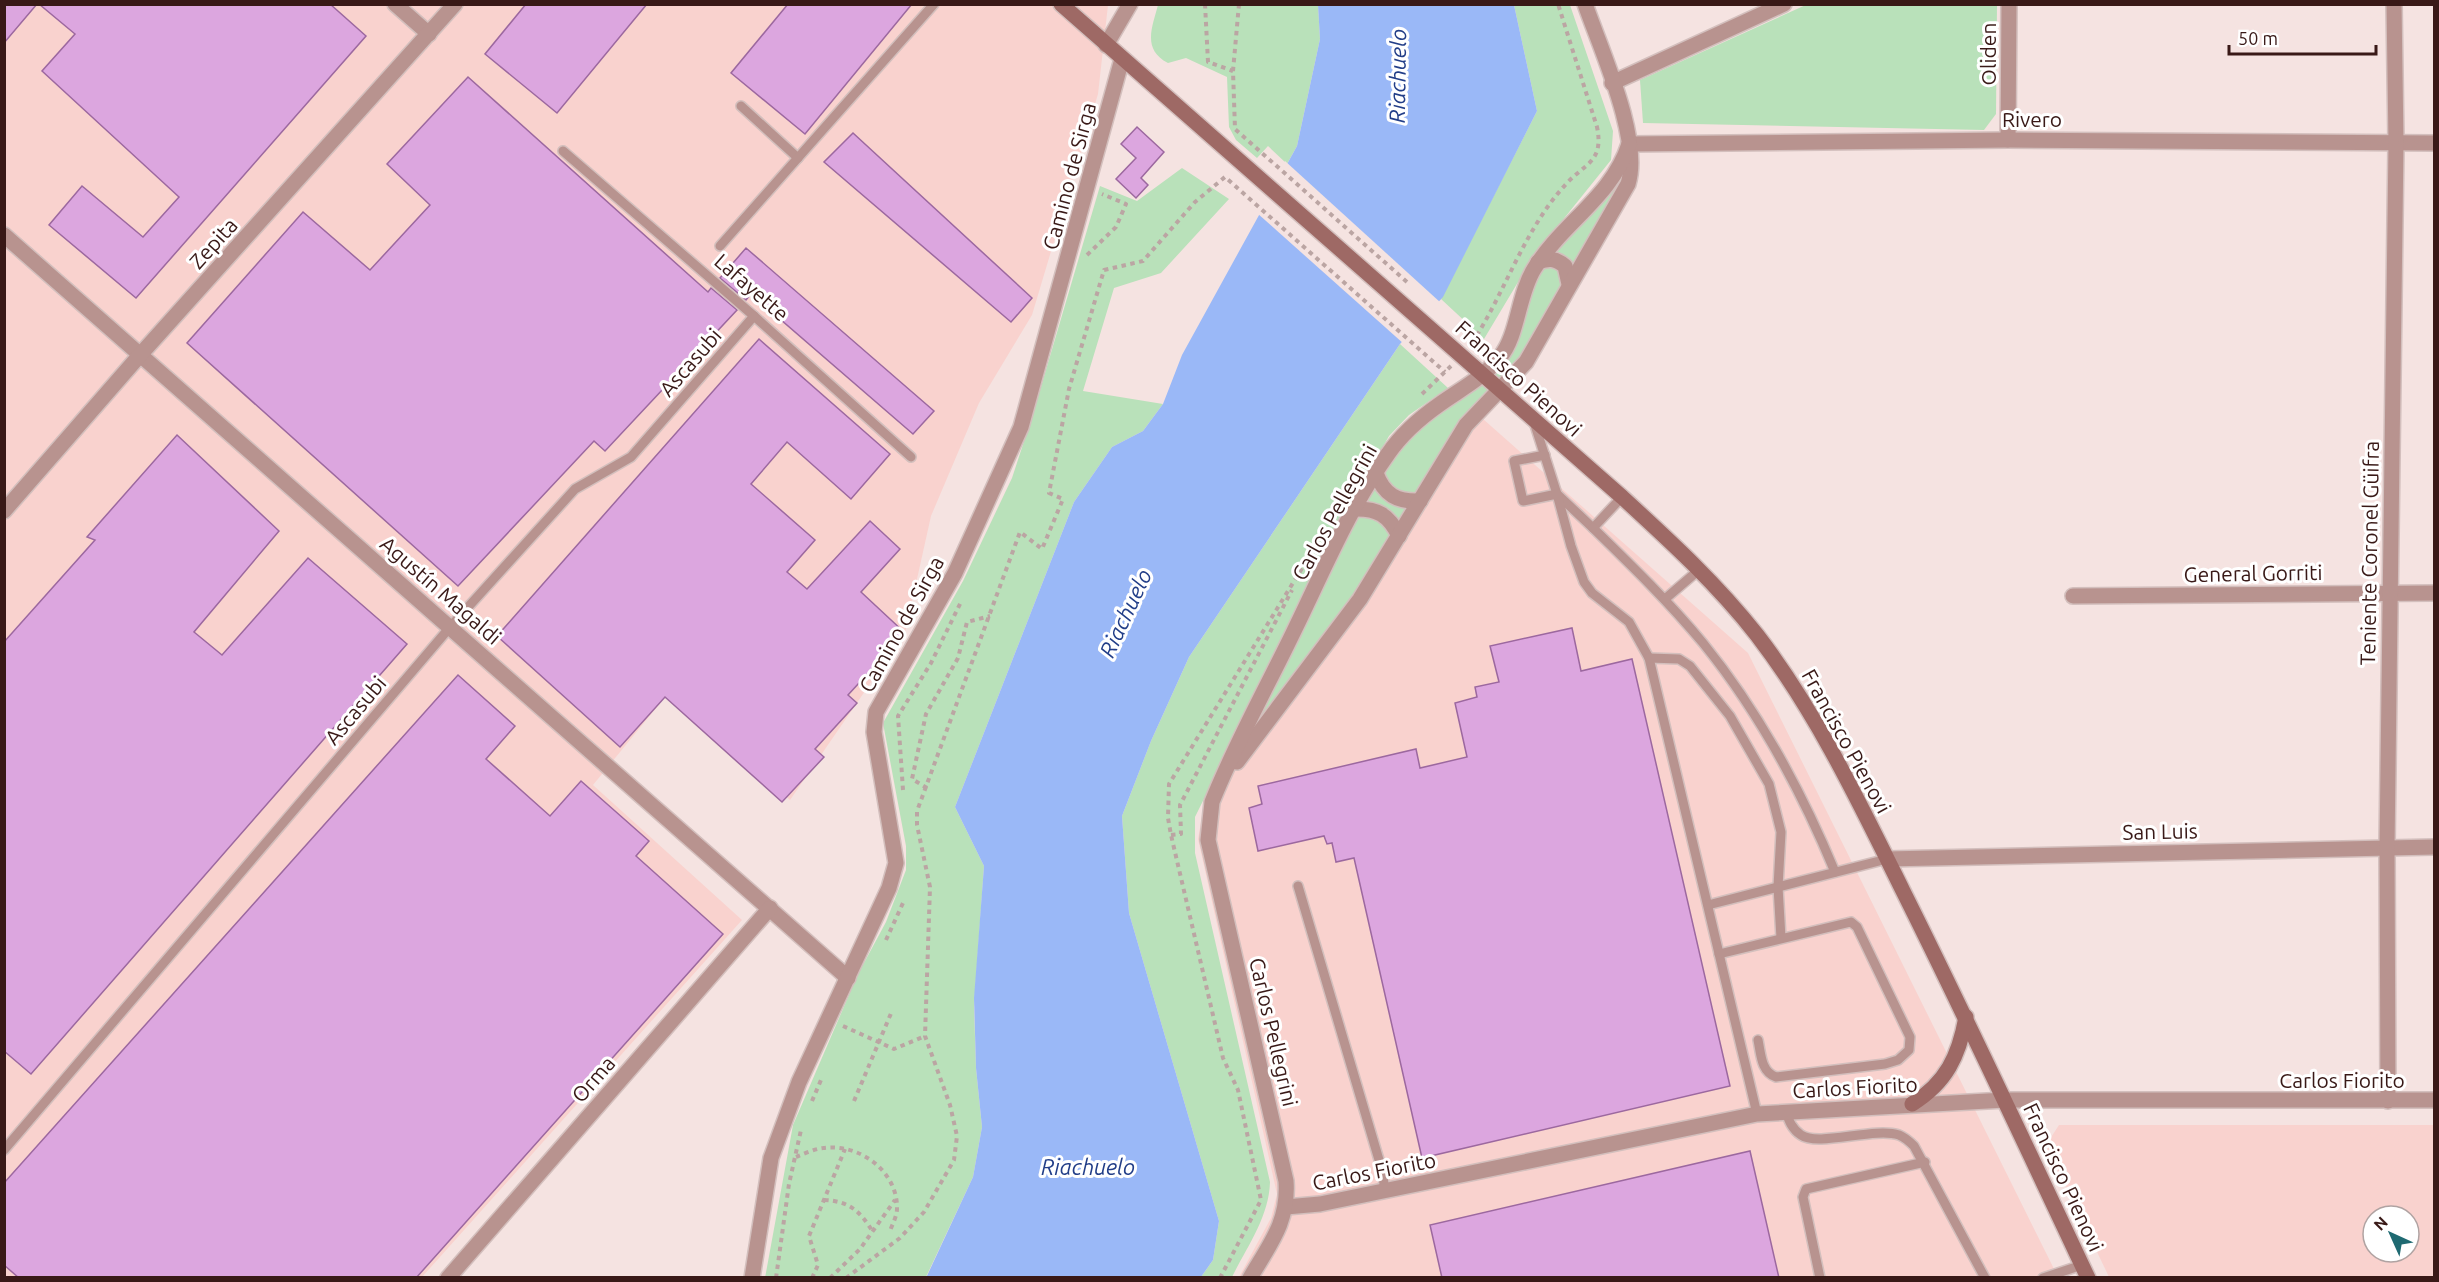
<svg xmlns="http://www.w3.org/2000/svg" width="2439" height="1282" viewBox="0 0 2439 1282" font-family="Ubuntu,sans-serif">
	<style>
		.built { fill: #f9d2ce; fill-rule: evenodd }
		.green { fill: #b9e1ba }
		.water { fill: #9ab8f7 }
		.pier { fill: #f5e3e1 }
		.building { fill: #dca6df; stroke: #9c689f; stroke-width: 1.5 }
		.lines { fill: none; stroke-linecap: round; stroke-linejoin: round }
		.service-casing { stroke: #d3bfbd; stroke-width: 12 }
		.minor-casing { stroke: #d3bfbd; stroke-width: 18 }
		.tertiary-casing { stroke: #d3bfbd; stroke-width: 18 }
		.secondary-casing { stroke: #d3bfbd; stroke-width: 18 }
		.path { stroke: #bba5a3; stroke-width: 4; stroke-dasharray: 4.5 4.5; stroke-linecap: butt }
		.service { stroke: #b8938f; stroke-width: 9 }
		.minor { stroke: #b8938f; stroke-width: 15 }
		.tertiary { stroke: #b8938f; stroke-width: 15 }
		.secondary { stroke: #9e6965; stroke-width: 15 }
		.labels { text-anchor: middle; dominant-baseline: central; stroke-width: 6; stroke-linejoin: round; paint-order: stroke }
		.street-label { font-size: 21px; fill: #391917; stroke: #fff }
		.water-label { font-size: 22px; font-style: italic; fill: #223e88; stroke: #fff }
	</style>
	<rect width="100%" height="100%" fill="#f5e3e1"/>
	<!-- built -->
	<g class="built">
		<path d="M5,5H1108L1098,94L1032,315L979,403L931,516L905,633L790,800L666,696L593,785L742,920L422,1277L5,1278Z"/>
		<path d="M1448,388L1748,653L2058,1277H1239L1271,1218L1277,1194L1198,839L1203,811L1241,729L1395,436Z"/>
		<path d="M2059,1125H2434V1277H2109L2046,1145ZM2373,1216H2409V1252H2373Z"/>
	</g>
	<!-- green -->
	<g class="green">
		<path d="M1808,4L1997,5L1996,114L1984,130L1643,123L1640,80Z"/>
		<path d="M1158,5H1318L1320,39L1297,146L1287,164L1268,146L1257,158L1236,140L1229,127L1227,77L1186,58L1168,63C1142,49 1152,28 1158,5Z"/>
		<path d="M1514,5H1570L1613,131L1611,160L1533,257L1484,339L1441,299L1537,111Z"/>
		<path d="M1182,168L1229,199L1161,273L1114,288L1083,391L1163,404L1143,431L1112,447L1074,502L955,807L984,866L974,1006L976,1068L982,1127L973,1177L926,1277L765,1278L793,1125L858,974L886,922L906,870V846L883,723L963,581L1012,478L1033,414L1100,186L1137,201Z"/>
		<path d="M1632,170L1533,350L1475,415L1420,501L1217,790L1388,454L1501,357L1527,282L1616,176Z"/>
		<path d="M1400,344L1448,388L1409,415L1389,436L1346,512L1195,817V853L1270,1182C1269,1217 1247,1247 1232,1277H1201L1213,1260L1219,1221L1129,913L1122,816L1151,741L1189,657Z"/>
	</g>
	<!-- water -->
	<path class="water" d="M1318,5H1514L1537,111L1443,297L1400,344L1189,657L1151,741L1122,816L1129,913L1219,1221L1213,1260L1201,1277L926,1278L973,1177L982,1127L976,1068L974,998L984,866L955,807L1074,502L1112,447L1143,431L1163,404L1182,355L1297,146L1320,39Z"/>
	<!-- pier -->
	<path class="pier" d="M1285,161L1441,303L1404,344L1257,213Z"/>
	<!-- building -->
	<g class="building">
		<path d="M4,4H37L4,43Z"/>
		<path d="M39,4H330L366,36L136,298L49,225L82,186L143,237L179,197L42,71L75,34Z"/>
		<path d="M526,4H647L557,113L485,54Z"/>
		<path d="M788,4H912L805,134L731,73Z"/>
		<path d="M468,77L708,292L711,288L737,310L605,451L594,441L458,586L187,343L303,212L370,270L430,205L387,164Z"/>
		<path d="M1137,127L1164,152L1141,178L1148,185L1136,198L1116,179L1136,158L1121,144Z"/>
		<path d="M853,133L1032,298L1011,322L824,162Z"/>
		<path d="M746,248L934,411L913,434L751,294L746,300L720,278Z"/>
		<path d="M759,339L890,454L851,499L787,442L751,484L815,540L787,572L807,589L870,521L900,549L861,592L905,633L848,695L857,703L815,749L824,757L782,802L665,697L620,747L497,636Z"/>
		<path d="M177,435L279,531L194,632L222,655L308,558L407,644L31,1074L4,1051V642L95,540L87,537Z"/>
		<path d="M1572,628L1581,671L1632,659L1730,1086L1422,1158L1354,858L1336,862L1332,843L1327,844L1324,836L1258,851L1249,808L1262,804L1258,786L1416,749L1420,768L1467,757L1455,703L1477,697L1475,687L1499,682L1490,646Z"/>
		<path d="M458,675L515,726L486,759L550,816L581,781L649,841L636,856L723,934L416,1278H19L4,1265V1183Z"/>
		<path d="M1750,1151L1779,1278H1442L1430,1225Z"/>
	</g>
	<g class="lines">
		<!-- service casing -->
		<g class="service-casing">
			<g id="service">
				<path d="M741,106L798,158"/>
				<path d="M563,151L754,316L911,457"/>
				<path d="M720,246L934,4"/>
				<path d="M1534,422L1557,494L1593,528L1622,497"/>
				<path d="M1545,455L1514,461L1523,501L1557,494L1571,546L1584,582L1592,593L1629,622L1649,658L1757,1114"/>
				<path d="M1593,528C1631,565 1669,602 1703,643C1759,712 1801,790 1835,872"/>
				<path d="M1665,599L1700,569"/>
				<path d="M1649,658L1679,659L1690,666L1730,716L1769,784L1781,832L1778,887L1781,938"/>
				<path d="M1298,886L1382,1170L1385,1191"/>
				<path d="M1708,905L1887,859"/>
				<path d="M1719,954L1851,922L1857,927L1910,1037L1909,1050L1898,1060L1885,1064L1776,1077C1761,1072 1761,1054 1758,1040"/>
				<path d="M1786,1112C1789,1121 1792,1129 1801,1135C1818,1147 1874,1127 1899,1135C1904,1137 1910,1142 1914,1146L1985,1278"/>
				<path d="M4,1150L451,626L575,489L631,457L754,316"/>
				<path d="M1820,1278L1803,1197L1806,1189L1925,1162"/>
				<path d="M2043,1278L2082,1265"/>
			</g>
		</g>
		<!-- minor casing -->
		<g class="minor-casing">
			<g id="minor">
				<path d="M395,4L429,34"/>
				<path d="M1106,45L1130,4"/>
				<path d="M1612,83L1784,4"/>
				<path d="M2008,140L2009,4"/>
				<path d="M1629,144L2008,140L2434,143"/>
				<path d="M4,235L848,978"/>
				<path d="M4,511L140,355L455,4"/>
				<path d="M2073,596L2434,593"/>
				<path d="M1887,859L2434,847"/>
				<path d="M2388,1101L2387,847L2396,143L2394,4"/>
				<path d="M1286,1207L1320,1204L1757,1114L2005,1100H2434"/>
				<path d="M448,1278L770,908"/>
				<path d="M752,1278L771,1158L799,1082L889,888L896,863L874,732L876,712L955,573L1021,427L1122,59"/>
			</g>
		</g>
		<!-- tertiary casing -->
		<g class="tertiary-casing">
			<g id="tertiary">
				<path d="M1538,262C1549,258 1555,258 1565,266L1569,284"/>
				<path d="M1376,473C1384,495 1397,502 1420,501"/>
				<path d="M1354,509C1377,508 1389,515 1399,536"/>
				<path d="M1237,762L1360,599L1466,425L1526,362L1628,184C1642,139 1601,50 1585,4"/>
				<path d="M1250,1278C1270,1244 1289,1221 1286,1181L1208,840L1212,802C1235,744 1267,687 1294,631C1323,572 1349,508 1388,454C1401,435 1420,418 1440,404C1461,389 1483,378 1500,357C1518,336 1518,295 1534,269C1562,223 1612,197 1629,144"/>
			</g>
		</g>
		<!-- secondary casing -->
		<g class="secondary-casing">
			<g id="secondary">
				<path d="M1061,4L1622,497C1670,541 1717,584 1757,635C1817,713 1860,804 1903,891C1967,1019 2027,1148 2088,1278"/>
				<path d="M1912,1104C1946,1083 1959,1056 1966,1017"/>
			</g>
		</g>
		<!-- path -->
		<g class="path">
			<path d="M1205,4L1208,62L1233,71"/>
			<path d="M1239,4L1233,71L1235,129L1408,283"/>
			<path d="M1087,255L1116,227L1126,204L1102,194"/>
			<path d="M1472,343C1506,291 1524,229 1567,183C1586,163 1604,161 1597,127L1558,4"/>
			<path d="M1422,394L1451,366"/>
			<path d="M927,788L912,779L926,714L958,658L967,622L990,616"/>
			<path d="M903,790L898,716L931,663L961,602"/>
			<path d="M1171,835L1181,834L1180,805L1292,590"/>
			<path d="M886,940L903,903"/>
			<path d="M843,1026L894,1049L925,1036"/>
			<path d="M812,1101L821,1080"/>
			<path d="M854,1101L892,1011"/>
			<path d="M796,1157C804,1154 814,1149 823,1148C859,1143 898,1171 897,1209C897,1216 892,1225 890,1231"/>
			<path d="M824,1200C849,1201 860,1211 873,1232"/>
			<path d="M776,1278L789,1184L801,1130"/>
			<path d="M812,1278L818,1265L809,1236L845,1149"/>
			<path d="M830,1278L860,1249L895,1200"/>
			<path d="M846,1278L900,1238L924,1212L954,1160L957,1136L950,1105L925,1036L930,887L917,825V811L1020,532L1042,549L1063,499L1049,493L1069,389L1104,270L1143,261L1195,202L1225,177L1445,372"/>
			<path d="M1220,1278L1261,1200L1238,1090L1223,1058L1171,835L1168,818L1169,784L1304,565"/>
		</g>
		<!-- service -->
		<use href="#service" class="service"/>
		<!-- minor -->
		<use href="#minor" class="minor"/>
		<!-- tertiary -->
		<use href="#tertiary" class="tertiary"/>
		<!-- secondary -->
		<use href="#secondary" class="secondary"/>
	</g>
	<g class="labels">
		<!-- street labels -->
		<g class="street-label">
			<text transform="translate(1988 54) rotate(-90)">Oliden</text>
			<text x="2032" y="119">Rivero</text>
			<text transform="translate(1069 176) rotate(-75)">Camino de Sirga</text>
			<text transform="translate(213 243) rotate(-48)">Zepita</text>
			<text transform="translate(752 287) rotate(41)">Lafayette</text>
			<text transform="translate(690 362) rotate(-49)">Ascasubi</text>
			<text transform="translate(1519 378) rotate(42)">Francisco Pienovi</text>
			<text transform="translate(1334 512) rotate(-61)">Carlos Pellegrini</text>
			<text transform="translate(2369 553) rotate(-89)">Teniente Coronel Güifra</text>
			<text transform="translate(2253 573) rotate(-1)">General Gorriti</text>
			<text transform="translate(441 590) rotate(41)">Agustín Magaldi</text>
			<text transform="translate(901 624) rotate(-61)">Camino de Sirga</text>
			<text transform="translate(355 710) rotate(-50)">Ascasubi</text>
			<text transform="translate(1847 741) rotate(61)">Francisco Pienovi</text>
			<text transform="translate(2160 831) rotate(-1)">San Luis</text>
			<text transform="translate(1274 1032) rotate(77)">Carlos Pellegrini</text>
			<text transform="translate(593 1079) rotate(-49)">Orma</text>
			<text x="2342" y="1080">Carlos Fiorito</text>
			<text transform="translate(1855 1087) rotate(-3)">Carlos Fiorito</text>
			<text transform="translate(1374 1171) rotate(-11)">Carlos Fiorito</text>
			<text transform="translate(2064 1177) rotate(65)">Francisco Pienovi</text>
		</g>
		<!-- water labels -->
		<g class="water-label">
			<text transform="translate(1397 76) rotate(-89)">Riachuelo</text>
			<text transform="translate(1125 613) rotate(-65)">Riachuelo</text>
			<text x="1088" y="1166">Riachuelo</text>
		</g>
	</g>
	<!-- border -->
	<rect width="2439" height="1282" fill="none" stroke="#391917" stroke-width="12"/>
	<!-- north arrow -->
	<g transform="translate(2391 1234) rotate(315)"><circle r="28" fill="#ffffff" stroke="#b0a3a2" stroke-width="1.5"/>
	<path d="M0-4.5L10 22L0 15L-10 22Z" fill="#1f6a72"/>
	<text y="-9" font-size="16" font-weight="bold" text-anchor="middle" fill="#391917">N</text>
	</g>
	<!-- scale -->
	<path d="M2229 45v9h147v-9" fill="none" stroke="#391917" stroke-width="3"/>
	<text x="2238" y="45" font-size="18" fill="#391917" stroke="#ffffff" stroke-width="4.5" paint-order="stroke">50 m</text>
</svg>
